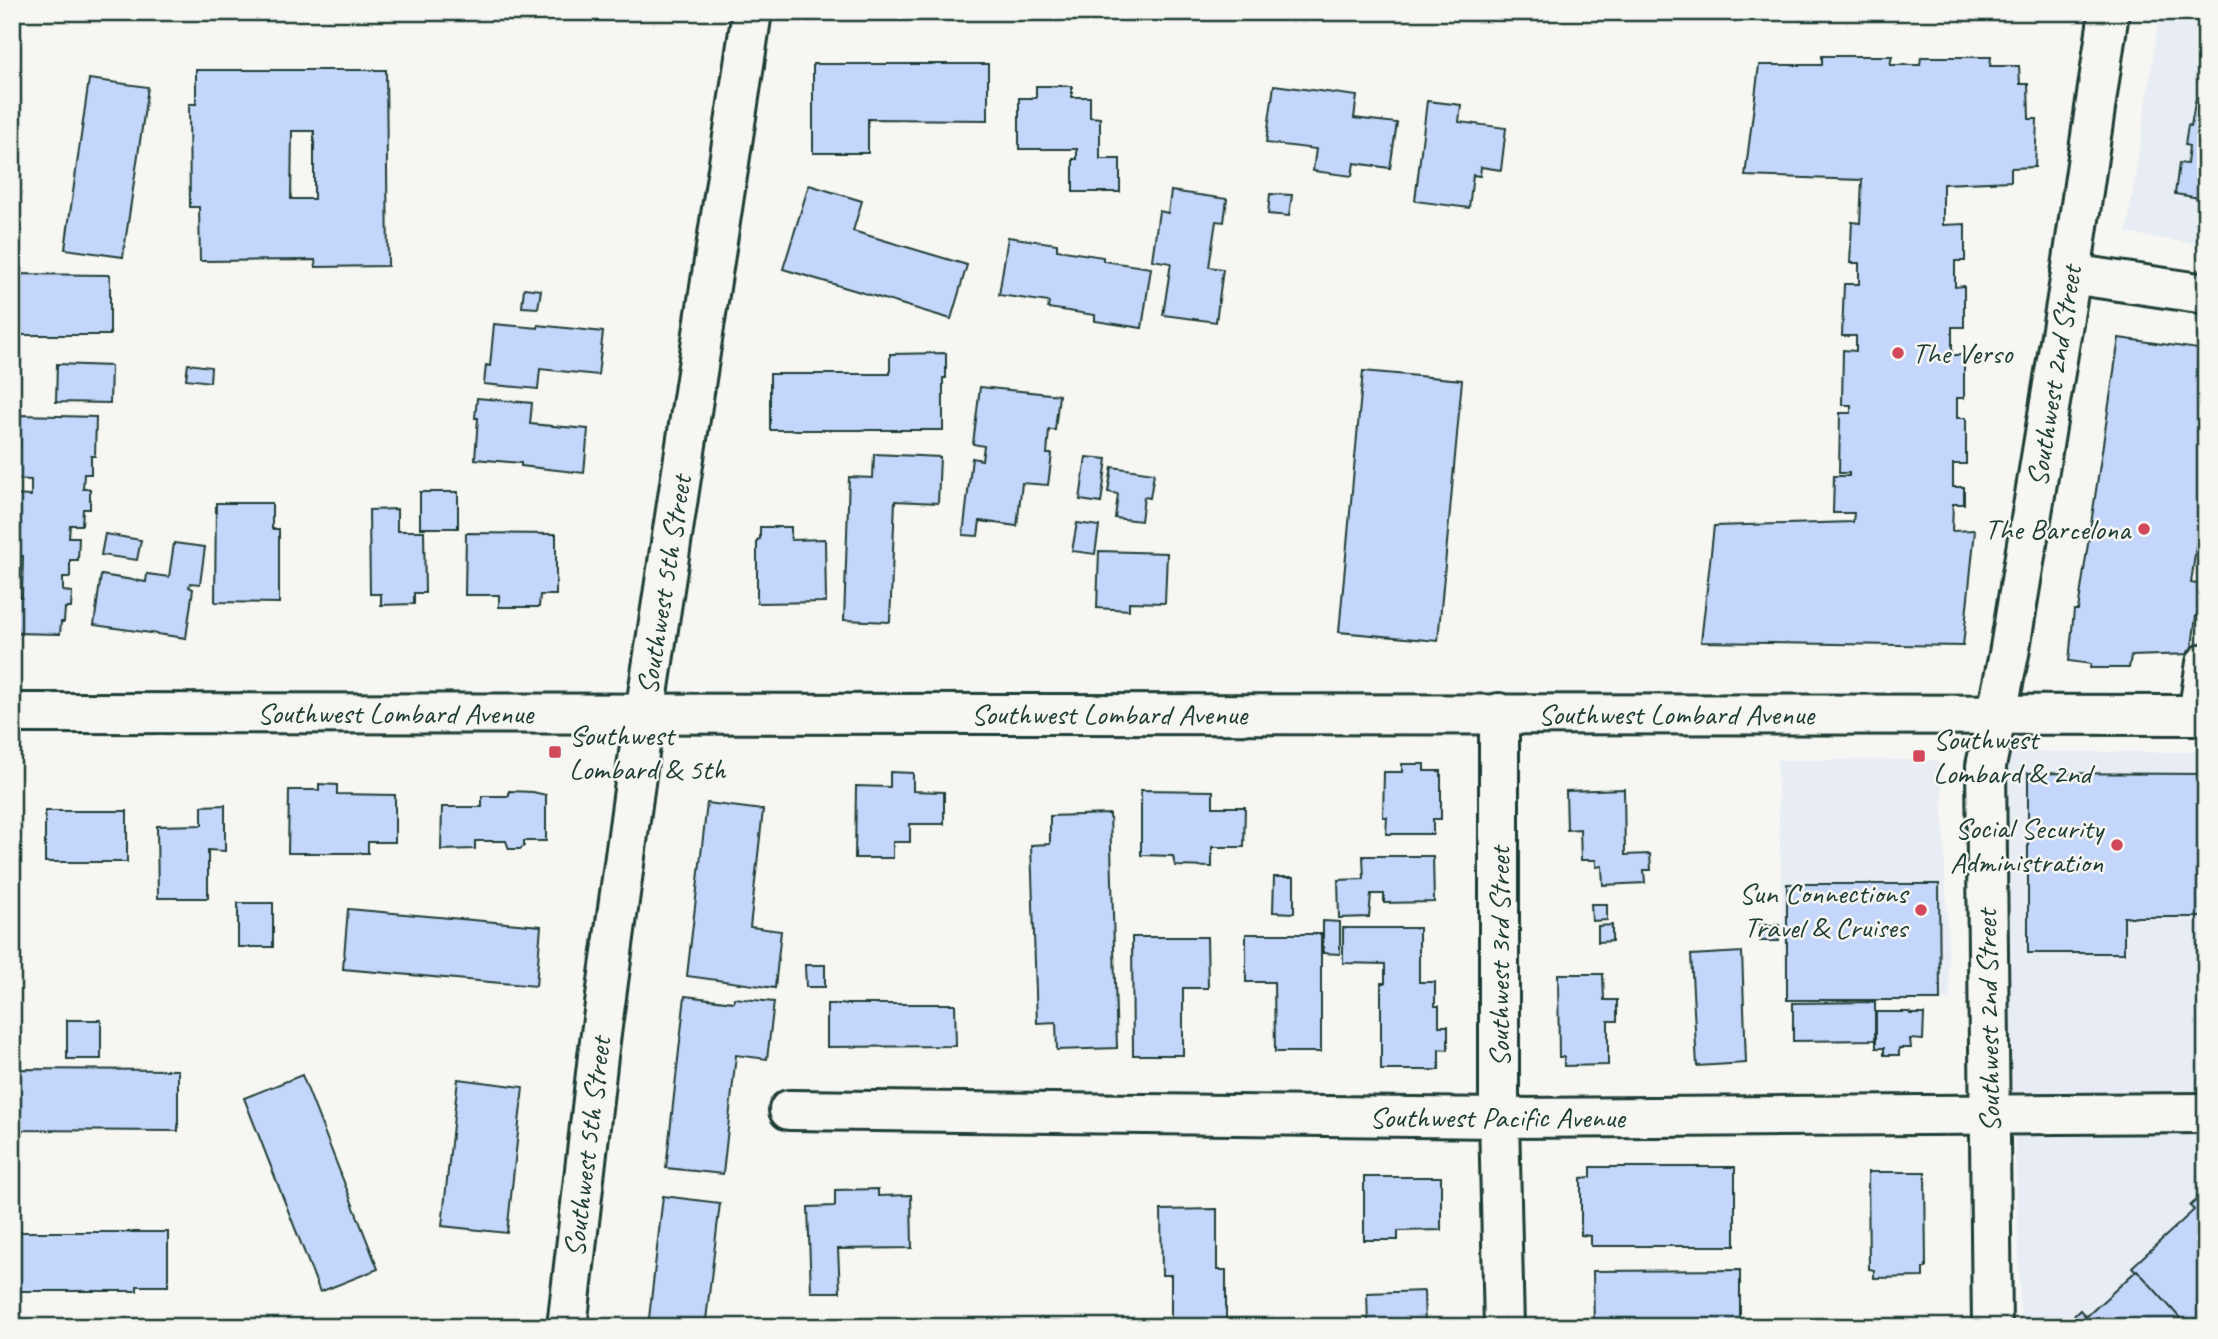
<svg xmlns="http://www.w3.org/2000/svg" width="2218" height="1339" viewBox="0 0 2218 1339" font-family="Caveat,sans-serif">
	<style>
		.built { fill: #e7ecf5 }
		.building { fill: #c5d6fc; stroke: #1f3d34; stroke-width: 2; fill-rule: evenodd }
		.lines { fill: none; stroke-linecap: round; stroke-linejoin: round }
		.minor-casing { stroke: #1f3d34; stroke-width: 44 }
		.minor { stroke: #f6f6f2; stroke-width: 38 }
		.poi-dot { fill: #d1495b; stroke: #f6f6f2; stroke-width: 2.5 }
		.labels { text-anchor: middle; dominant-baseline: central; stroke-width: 5; stroke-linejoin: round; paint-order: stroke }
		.poi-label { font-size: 30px; fill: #1f3d34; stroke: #f6f6f2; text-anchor: start }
		.street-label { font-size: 30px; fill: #1f3d34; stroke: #f6f6f2 }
	</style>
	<rect width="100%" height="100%" fill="#f6f6f2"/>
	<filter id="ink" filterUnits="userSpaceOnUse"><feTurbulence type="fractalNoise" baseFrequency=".0143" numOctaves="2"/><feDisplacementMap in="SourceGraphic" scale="14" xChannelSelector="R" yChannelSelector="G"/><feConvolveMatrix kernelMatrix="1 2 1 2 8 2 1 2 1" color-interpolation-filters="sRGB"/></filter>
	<g filter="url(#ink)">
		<!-- built -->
		<g class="built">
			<path d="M2160,12H2206V245L2127,233Z"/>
			<path d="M2001,752H2206V1327H2021Z"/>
			<path d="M1777,760H1935L1941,764L1950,999L1786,1000Z"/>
		</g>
		<!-- building -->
		<g class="building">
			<path d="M1822,56H1892L1890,65H1920L1921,57H1991L1990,66H2019L2020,84H2028L2029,119H2037L2035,167L2011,168V181L1943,184V225L1965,224V261H1955V287L1964,286V327H1952V355H1964V398H1957V418H1966V464H1953V487H1964V504H1953L1952,531L1975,530L1963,646L1701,642L1714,526L1853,522L1854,513H1833L1834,476H1849V473H1839L1840,413H1851V405H1842L1843,350L1856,351V336H1842L1844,284H1859V263H1850L1852,222L1860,223L1862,180L1745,176L1759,65H1822Z"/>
			<path d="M813,64H988V120L868,119V153H813Z"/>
			<path d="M196,70H386L388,266L316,267L315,260L200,261L199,207H190L189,104H196ZM292,131H314V199H291Z"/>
			<path d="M89,79L148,87L123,257L65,249Z"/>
			<path d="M1274,85L1357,96L1354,118L1397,123L1390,168L1354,163L1352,176L1313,171L1316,149L1266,143Z"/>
			<path d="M1036,86H1072V97H1090V117L1100,118V159H1120V192H1073V159H1077V149H1019V98H1036Z"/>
			<path d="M2196,97L2206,99V199L2175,194L2179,163L2187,164L2189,146L2185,145L2188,125L2191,126Z"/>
			<path d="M1427,101L1461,105L1459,122L1506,128L1501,170L1481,167L1480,176L1473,175L1469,208L1415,201Z"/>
			<path d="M809,185L862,201L853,231L967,265L951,319L783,269Z"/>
			<path d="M1171,191L1227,199L1224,222L1216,221L1209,267L1223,269L1216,322L1163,315L1171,263L1152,260L1159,211L1168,213Z"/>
			<path d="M1270,194L1292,195L1289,216L1268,214Z"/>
			<path d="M1008,237L1057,244V250L1103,257V261L1151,268L1142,328L1095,321V315L1048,308L1049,302L999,295Z"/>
			<path d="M12,274L110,275V335H12Z"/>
			<path d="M524,288L541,290L538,308L522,307Z"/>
			<path d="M494,324L538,328V325L603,332L598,375L540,369L538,389L484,384L486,365L490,366Z"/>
			<path d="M2119,338L2206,350V475L2191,583L2203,585L2199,616H2196L2191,654L2131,656L2129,668H2090L2091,664L2069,661L2074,610H2078Z"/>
			<path d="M946,353V378H943V430H770V374H890V354Z"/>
			<path d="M57,364L111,366L110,403L56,402Z"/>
			<path d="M188,364L211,367L210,382L186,379Z"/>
			<path d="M1363,371L1462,380L1438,641L1339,632Z"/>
			<path d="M980,387L1059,395L1055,430H1049L1047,454H1052L1048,485L1022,483L1017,526L980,521L978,536L963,535L972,458L982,460L984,446L973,444Z"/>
			<path d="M477,398L532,403L530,424L588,429L584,473L521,466V463L475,459L478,418H475Z"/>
			<path d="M20,415L96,417L95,456H91V474H84L83,489H90V509H83L82,525H70L69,537H79L78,560H70V577H63V591L72,592L71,608H65L64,622H61L60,634L12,633V597H22L23,556H12V495L31,496V480L13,479L14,449H19Z"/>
			<path d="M874,454L940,457L938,503L895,501L890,622L844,620L849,477L873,478Z"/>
			<path d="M1086,457L1107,459L1101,503L1080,500Z"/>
			<path d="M1112,467L1154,473L1150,498L1144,497L1141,521L1115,518L1118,494L1108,492Z"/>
			<rect x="420" y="492" width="38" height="36"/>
			<path d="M216,503H272V529H279V603L215,602Z"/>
			<path d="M397,509V531H424L425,593H414V604L381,605V594H370L369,510Z"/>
			<path d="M1077,523L1099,526L1095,554L1072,551Z"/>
			<path d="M760,527H791V540L825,539L826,602L757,603V540L760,539Z"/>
			<path d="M466,533L556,534V595H540L539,607H499V595H465Z"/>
			<path d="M105,534L141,540L137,560L101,555Z"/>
			<path d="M174,543L205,547L200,584L190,583L189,587L193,589L186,638L94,625L101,575L146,582L147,574L169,577Z"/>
			<path d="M1099,551L1167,553L1165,603L1129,602V610L1097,608Z"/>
			<path d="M1402,764H1424V771H1441V819H1433V834H1386L1387,817H1383L1384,772H1402Z"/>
			<path d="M890,772L913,773V791L944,792V824H910V842H893V858H855L856,786L890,787Z"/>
			<path d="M2028,773L2206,774V917H2124V953H2028Z"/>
			<path d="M319,784L337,785V794L395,795V842H368V853H288L289,790H319Z"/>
			<path d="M1624,789L1625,855L1650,854L1651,870H1644L1645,883L1603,885L1602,866L1596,867V860H1581L1580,829L1567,830L1566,791Z"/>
			<path d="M1141,790L1213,791V807H1245L1244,847H1212V867L1175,866L1173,856L1141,855Z"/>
			<path d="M509,791L533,792L546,795V841H524V846L520,849H509L506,841H475V849L441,850L442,807H482V796H509Z"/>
			<path d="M707,803L763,810L750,927L781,931L775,988L687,976Z"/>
			<path d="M225,805V851L208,850V898H158L157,826L202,825V806Z"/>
			<rect x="45" y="811" width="82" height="51"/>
			<path d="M1110,814L1117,1048L1057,1050L1056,1022L1037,1023L1031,845L1050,844V816Z"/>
			<path d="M1363,856H1433L1434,902L1384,903V894H1371L1369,917L1339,918L1338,880L1364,879Z"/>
			<path d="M1274,877H1294V913L1273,912Z"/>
			<path d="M1787,884H1939L1940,1000H1787Z"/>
			<rect x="238" y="903" width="35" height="44"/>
			<path d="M1591,904H1607V920L1592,921Z"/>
			<path d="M348,909L541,926L536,986L343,969Z"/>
			<path d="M1323,921L1340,922V954L1323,953Z"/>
			<path d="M1612,925V941L1598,942V926Z"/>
			<rect x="1760" y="925" width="19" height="16"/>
			<path d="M1343,928H1419V982H1435V1006H1439V1026H1448V1050L1439,1049V1070H1381V983H1385V964L1343,963Z"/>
			<path d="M1246,934H1321V1052H1275L1274,982H1246Z"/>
			<path d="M1132,937H1207L1208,988H1183V1055H1133Z"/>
			<path d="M1742,952L1746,1063L1697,1066L1691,955Z"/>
			<path d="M805,965H825V987H806Z"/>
			<path d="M1558,974H1603L1604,1000H1617V1021H1608V1065L1564,1066V1057H1559Z"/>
			<path d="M685,996L734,1002V998L774,1002L767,1059L736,1055L723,1174L666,1168Z"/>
			<rect x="12" y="1002" width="4" height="44"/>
			<path d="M1875,1002V1040L1793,1041V1003Z"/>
			<path d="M827,1004H955L956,1046L827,1047Z"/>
			<path d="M1876,1012H1910V1014H1924L1923,1040L1910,1039L1911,1048H1899V1055H1884V1048H1876Z"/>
			<rect x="67" y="1020" width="34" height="39"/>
			<path d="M12,1069L178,1070V1131L12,1130Z"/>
			<path d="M302,1075L378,1269L320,1292L244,1098Z"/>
			<path d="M458,1079L523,1087L507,1233L442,1226Z"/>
			<path d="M1591,1167H1735V1246H1591V1236L1581,1235V1178L1591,1177Z"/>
			<path d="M1868,1172H1925L1926,1268H1923V1277L1874,1278V1270L1869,1269Z"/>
			<path d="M1364,1177H1441V1230L1398,1231V1240H1364Z"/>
			<path d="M878,1189V1196L911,1195L912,1248L838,1249L840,1292H811L808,1207L835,1206V1190Z"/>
			<path d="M2206,1191V1327H2188L2132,1267L2194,1210L2190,1206Z"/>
			<path d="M663,1196L720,1203L706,1320L738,1324L737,1327H648Z"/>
			<path d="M1217,1209V1270H1226V1327H1171V1275H1162L1161,1210Z"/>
			<path d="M12,1232H168V1286H137V1291H12Z"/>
			<path d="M1740,1270V1327H1594L1593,1271Z"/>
			<path d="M2137,1270L2188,1327H2062L2080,1310L2086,1317Z"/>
			<path d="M1424,1291L1425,1326L1359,1327V1324H1368L1367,1293Z"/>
		</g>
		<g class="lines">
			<!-- minor casing -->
			<g class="minor-casing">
				<g id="minor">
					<path d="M2071,274L2206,294"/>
					<path d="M12,713L2206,715"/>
					<path d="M1499,713V1118L1504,1327"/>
					<path d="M2198,715L2206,663"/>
					<path d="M789,1110L1499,1118L2206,1113"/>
					<path d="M567,1327L598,1056L639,753L752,12"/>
					<path d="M1992,1327L1986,766L2009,654L2071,274L2109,12"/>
				</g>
			</g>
			<!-- minor -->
			<use href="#minor" class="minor"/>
		</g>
	</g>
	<!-- markers -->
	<g class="poi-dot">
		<circle cx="1898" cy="353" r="7"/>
		<circle cx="2144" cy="529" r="7"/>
		<rect x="548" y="745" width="14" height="14" rx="3.5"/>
		<rect x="1912" y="749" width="14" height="14" rx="3.5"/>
		<circle cx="2117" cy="845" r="7"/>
		<circle cx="1921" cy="910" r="7"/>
	</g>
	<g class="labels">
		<!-- poi labels -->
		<g class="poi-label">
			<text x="1912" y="353">The Verso</text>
			<text x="2130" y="529" text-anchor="end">The Barcelona</text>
			<text x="569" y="735">Southwest<tspan x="569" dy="34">Lombard &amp; 5th</tspan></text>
			<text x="1933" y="739">Southwest<tspan x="1933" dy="34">Lombard &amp; 2nd</tspan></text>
			<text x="2103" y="828" text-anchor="end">Social Security<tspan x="2103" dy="34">Administration</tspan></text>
			<text x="1907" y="893" text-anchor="end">Sun Connections<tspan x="1907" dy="34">Travel &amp; Cruises</tspan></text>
		</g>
		<!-- street labels -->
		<g class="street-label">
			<text transform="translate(2054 376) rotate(-81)">Southwest 2nd Street</text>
			<text transform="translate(664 585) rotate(-81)">Southwest 5th Street</text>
			<text x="395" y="713">Southwest Lombard Avenue</text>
			<text x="1109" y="714">Southwest Lombard Avenue</text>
			<text x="1676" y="714">Southwest Lombard Avenue</text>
			<text transform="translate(1499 957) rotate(-90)">Southwest 3rd Street</text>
			<text transform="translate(1988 1021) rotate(-91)">Southwest 2nd Street</text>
			<text x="1497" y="1117">Southwest Pacific Avenue</text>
			<text transform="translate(587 1147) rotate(-83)">Southwest 5th Street</text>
		</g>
	</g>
	<!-- margin -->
	<rect width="2218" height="1339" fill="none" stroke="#f6f6f2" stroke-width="42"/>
	<rect x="21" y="21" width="2176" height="1297" fill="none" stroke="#1f3d34" stroke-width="2.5" filter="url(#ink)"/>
</svg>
